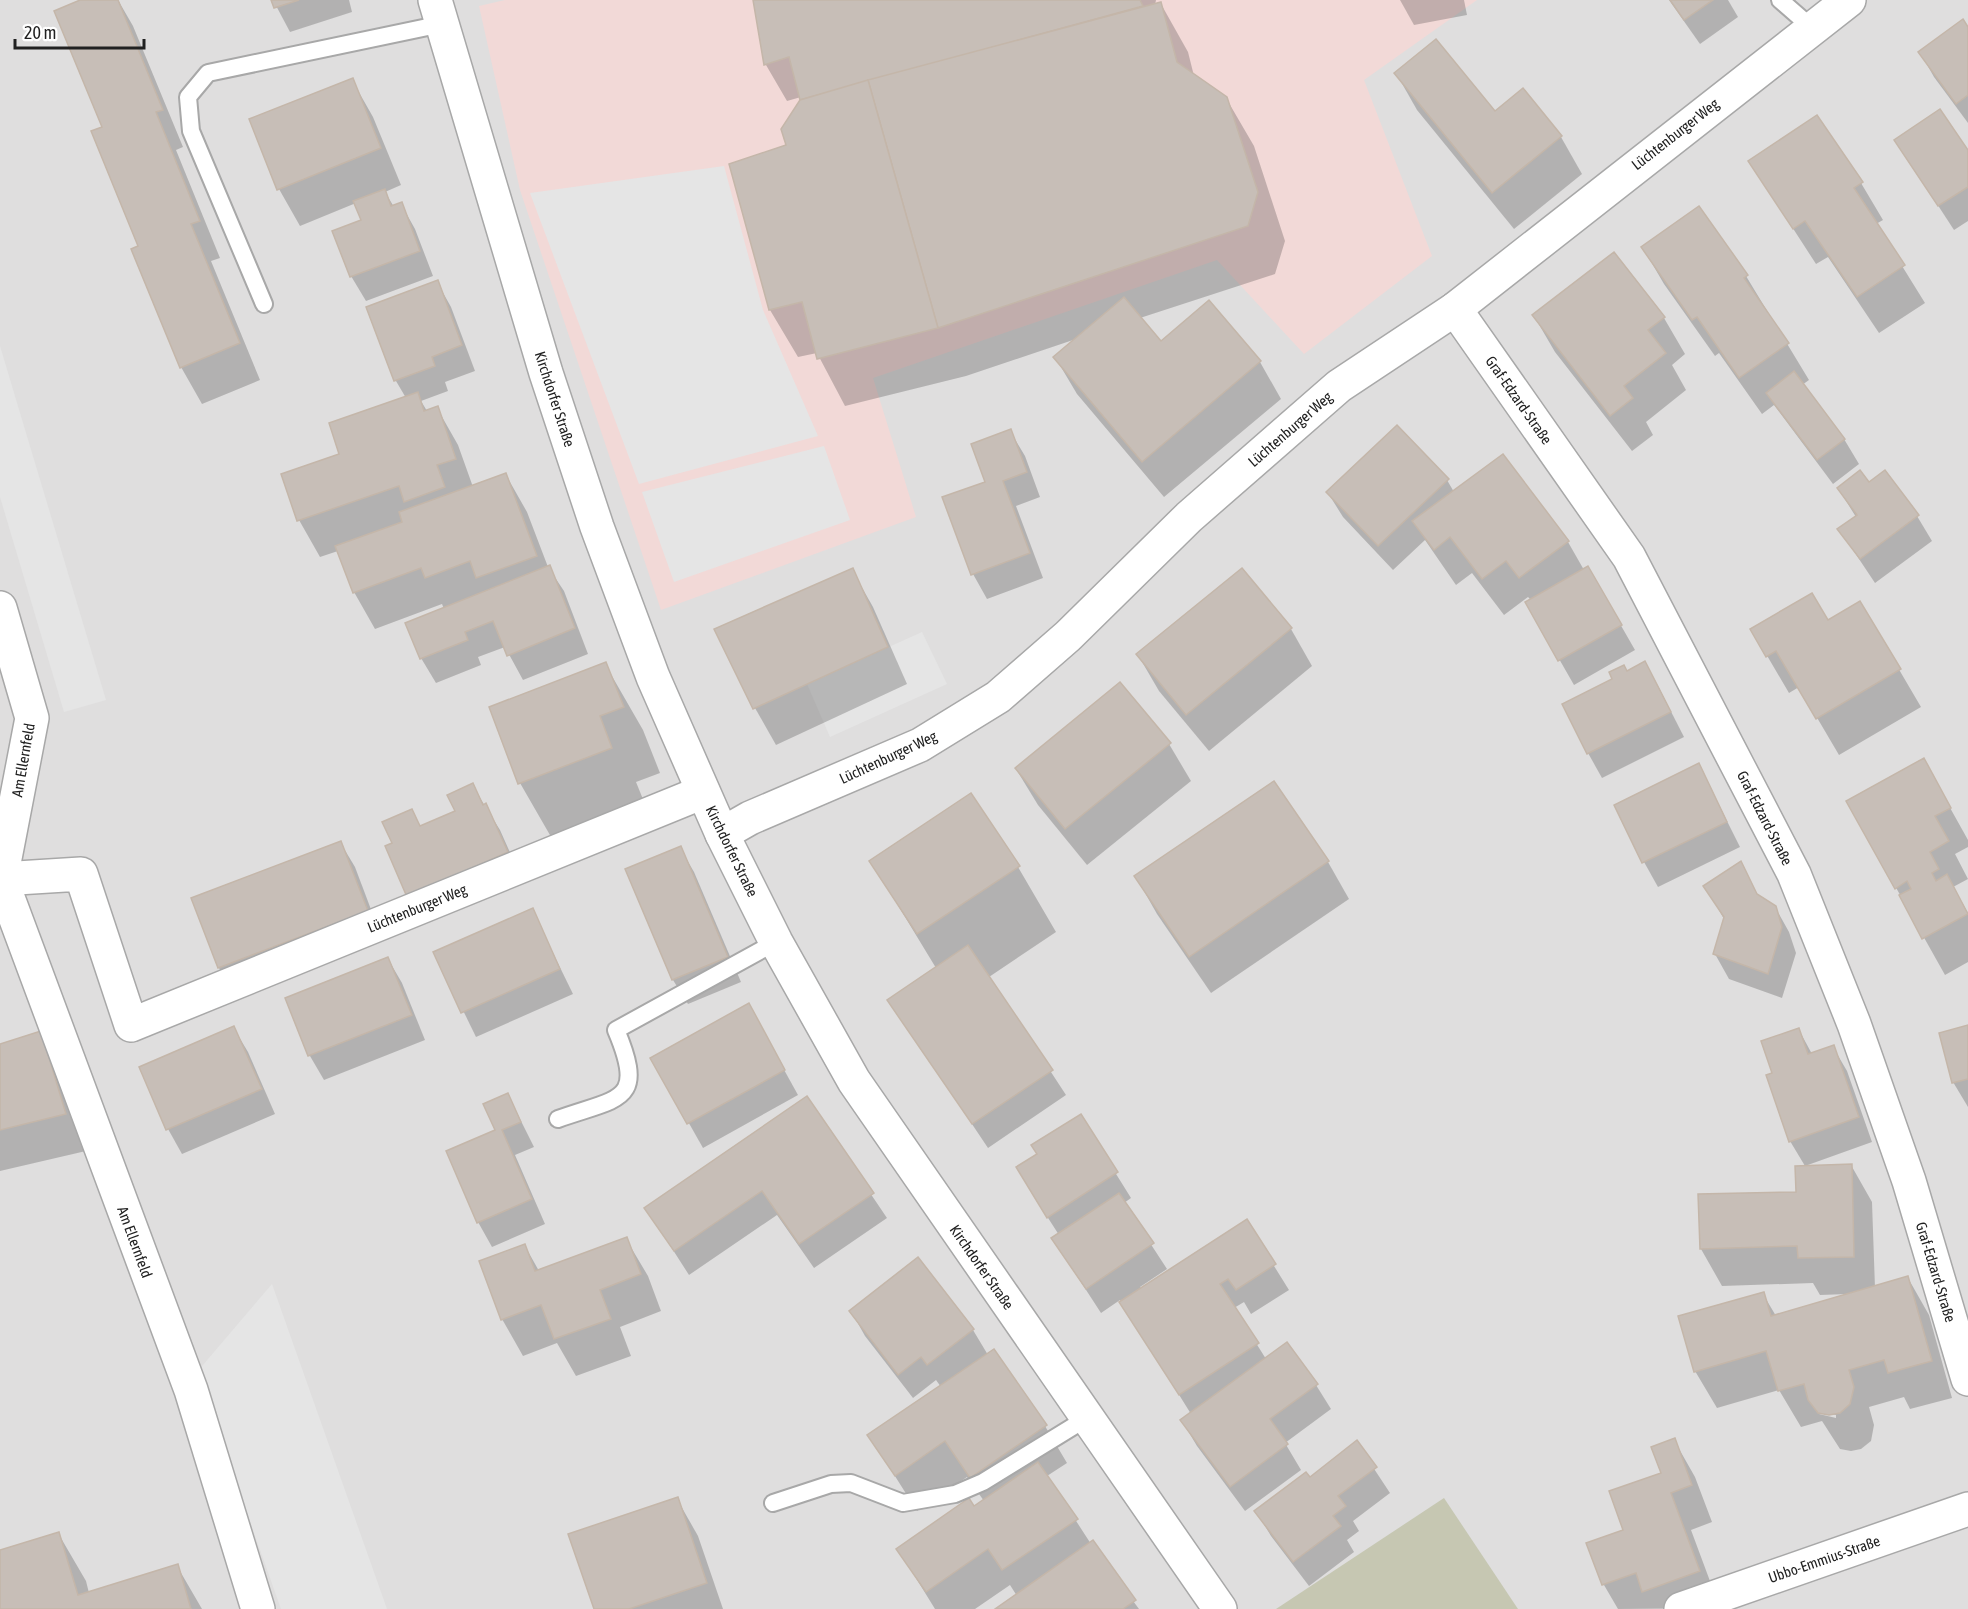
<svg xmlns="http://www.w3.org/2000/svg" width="1968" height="1609" viewBox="0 0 1968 1609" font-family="'Asap Condensed',sans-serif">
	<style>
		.residential { fill: #dfdede }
		.commercial { fill: #f2d9d7 }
		.construction { fill: #c6c7b2 }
		.parking { fill: #e5e5e5 }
		.shadow { fill: #0003; fill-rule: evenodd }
		.building { fill: #c7beb7; stroke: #c4b6a9; stroke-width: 1.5 }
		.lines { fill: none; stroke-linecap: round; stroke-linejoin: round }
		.service-casing { stroke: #a8a8a8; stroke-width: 20 }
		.minor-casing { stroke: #a8a8a8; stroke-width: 36 }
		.tertiary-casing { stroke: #a8a8a8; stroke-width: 36 }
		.service { stroke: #fff; stroke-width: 16 }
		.minor { stroke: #fff; stroke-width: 33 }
		.tertiary { stroke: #fff; stroke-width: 33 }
		.labels { text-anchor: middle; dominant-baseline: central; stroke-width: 4.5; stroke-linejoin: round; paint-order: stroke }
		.street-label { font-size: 15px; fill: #212121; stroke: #fff }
	</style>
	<rect width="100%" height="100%" fill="#f2efe8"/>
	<!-- residential -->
	<rect class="residential" x="0" y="0" width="1968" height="1609"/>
	<!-- commercial -->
	<path class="commercial" d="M505,0H1477L1364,80L1432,256L1304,354L1217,260L873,378L916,517L661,610L520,190L479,6Z"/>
	<!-- construction -->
	<path class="construction" d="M1444,1498L1518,1609H1276Z"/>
	<!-- parking -->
	<g class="parking">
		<path d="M724,166L763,310L818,436L639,484L530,193Z"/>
		<path d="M0,346L106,700L64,712L0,497Z"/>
		<path d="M824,446L850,520L674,582L642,492Z"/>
		<path d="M922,632L947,684L830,737L807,684Z"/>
		<path d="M272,1284L387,1609H281L197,1372Z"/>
	</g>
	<!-- shadow -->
	<g class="shadow">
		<path d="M84,0H118L133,26L183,147L176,150L220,258L211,261L260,380L202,404L181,367L140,247Z"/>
		<path d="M273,0H349L352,12L290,32Z"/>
		<path d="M754,0H1156L1155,5L1161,4L1188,52L1194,76L1226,98L1254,146L1285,241L1275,274L1140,318L1161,343L1260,362L1281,399L1164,497L1077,394L1055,357L1076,339L966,376L845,406L817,353L798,357L770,310L731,165L788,146L801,102V97L787,101L766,65Z"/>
		<path d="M1400,0H1464L1467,15L1414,25Z"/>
		<path d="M1669,0H1728L1738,17L1700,44Z"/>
		<path d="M1968,29V123L1934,77L1920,52Z"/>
		<path d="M1396,73L1561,137L1582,174L1514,229L1417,110Z"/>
		<path d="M352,80L373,117L401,185L385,192L394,207L401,204L415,229L433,276L366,301L351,276L363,221L356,203L300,226L279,189Z"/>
		<path d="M1896,141L1968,153V221L1954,230Z"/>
		<path d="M1750,162L1861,183L1883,220L1876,224L1925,303L1879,333L1828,257L1816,264Z"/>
		<path d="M1643,248L1746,276L1809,380L1802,385L1844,439L1859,464L1833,484L1774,405L1762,414L1719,353L1715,356L1664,284Z"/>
		<path d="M437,282L451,307L475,371L445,382L448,391L421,401L427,411L437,408L458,445L473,487L506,475L527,512L548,567L564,591L588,654L523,680L505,647L478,657L481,665L436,683L421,658L444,609L442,604L375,629L354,592L338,551L320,557L299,520L341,455L406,398L396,381L368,308Z"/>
		<path d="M1534,316L1664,318L1685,354L1672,365L1686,390L1646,422L1653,435L1632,451L1555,352Z"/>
		<path d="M1010,431L1025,456L1040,497L1016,506L1043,578L987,599L973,574L987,482Z"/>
		<path d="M1447,480L1454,492L1568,542L1584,570L1588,568L1635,650L1574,685L1527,603L1531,600L1528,597L1504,615L1472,573L1456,585L1425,540L1393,570L1343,517L1328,493Z"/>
		<path d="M1869,484L1917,516L1932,541L1875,583L1839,529L1856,517L1838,488Z"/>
		<path d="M852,570L873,607L907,684L776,745L755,708Z"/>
		<path d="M1242,570L1291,629L1312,666L1209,751L1159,691L1138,655Z"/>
		<path d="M1860,603L1921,707L1839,755L1799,687L1789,693L1752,630L1827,622Z"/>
		<path d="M605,664L643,730L660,773L636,782L649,814L558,849L520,783L490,708Z"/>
		<path d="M1626,673L1659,688L1684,737L1602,778L1588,753Z"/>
		<path d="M1169,744L1191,781L1087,865L1038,805L1016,769Z"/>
		<path d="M1699,765L1740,847L1658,887L1644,862Z"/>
		<path d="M1274,783L1328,862L1349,899L1211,993L1157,914L1136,877Z"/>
		<path d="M472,785L500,830L521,877L423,921L394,844L412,811L421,827L457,811Z"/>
		<path d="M1944,797L1968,840V847L1955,854L1968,879L1953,887L1968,913V962L1945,975L1848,802Z"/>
		<path d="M340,842L355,867L381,936L233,992L219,968Z"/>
		<path d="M680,848L694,872L741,982L688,1004L673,980L626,870Z"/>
		<path d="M871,861L1018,867L1056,932L989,977L1066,1095L988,1148L889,1000L936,968Z"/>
		<path d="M1740,864L1759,897L1775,907L1789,932L1796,953L1782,998L1729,979L1715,954L1724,919L1705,886Z"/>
		<path d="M532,910L573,994L476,1037L435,953Z"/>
		<path d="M388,959L402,983L425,1040L324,1080L310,1056L287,999Z"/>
		<path d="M233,1027L248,1052L275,1114L182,1154L168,1129L141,1068Z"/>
		<path d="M1968,1027V1107L1953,1082Z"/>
		<path d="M762,1030L798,1095L703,1148L652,1058Z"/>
		<path d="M1799,1030L1812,1054L1833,1047L1847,1071L1872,1142L1805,1166L1790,1141L1774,1074Z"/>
		<path d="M40,1033L61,1070L86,1151L0,1171V1045Z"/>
		<path d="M508,1095L534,1147L515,1155L545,1224L492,1247L478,1222L497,1131Z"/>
		<path d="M806,1098L887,1218L814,1268L777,1215L689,1275L646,1208Z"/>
		<path d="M1080,1116L1131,1198L1124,1203L1167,1269L1140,1287L1141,1289L1246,1221L1289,1290L1251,1314L1244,1302L1234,1308L1266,1359L1316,1385L1331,1409L1285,1443L1301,1470L1245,1511L1197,1446L1182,1421L1191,1414L1120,1300L1101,1313L1053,1239L1059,1235L1032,1193L1038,1155Z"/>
		<path d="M1851,1165L1872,1202L1875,1288L1908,1278L1929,1315L1952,1398L1910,1409L1904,1397L1869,1407L1874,1425L1871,1441L1861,1449L1851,1451L1840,1449L1822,1421L1801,1427L1779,1390L1717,1408L1695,1371L1763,1294L1776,1316L1848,1294L1820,1295L1813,1283L1722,1286L1701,1249ZM1819,1411L1836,1415V1418L1819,1414Z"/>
		<path d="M626,1239L648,1276L661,1311L620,1327L631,1356L576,1376L557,1343L523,1356L502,1319L525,1246L539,1271Z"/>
		<path d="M851,1311L973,1330L988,1355L994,1351L1045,1426L1067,1463L1047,1476L1091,1544L1139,1609H998L1017,1596L1010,1585L975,1609H935L898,1549L984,1501L967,1477L917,1511L869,1435L941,1387L936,1380L913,1398L865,1336Z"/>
		<path d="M1674,1440L1695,1477L1712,1522L1691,1530L1720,1608L1618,1609L1604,1585L1588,1544L1625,1531L1663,1474Z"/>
		<path d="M1357,1443L1390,1493L1353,1521L1359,1531L1347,1540L1354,1552L1309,1586L1271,1536L1256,1511L1309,1479Z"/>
		<path d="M677,1499L698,1536L723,1609H596Z"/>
		<path d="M58,1533L86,1581L89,1593L177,1566L202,1609H0V1551Z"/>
	</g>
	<!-- building -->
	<g class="building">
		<path d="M80,0H118L163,110L156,112L200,221L191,224L240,343L180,368L131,249L138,246L91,131L102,127L54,11Z"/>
		<path d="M271,0H299L274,8Z"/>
		<path d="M753,0H1140L1143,6L800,100L789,57L764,65Z"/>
		<path d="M1670,0H1713L1684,20Z"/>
		<path d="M1161,2L1177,62L1227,97L1258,192L1248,226L938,328L868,80Z"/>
		<path d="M1963,19L1968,27V95L1956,104L1918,52Z"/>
		<path d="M1436,39L1495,111L1523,88L1562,136L1492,193L1394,73Z"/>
		<path d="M353,78L381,148L277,190L249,119Z"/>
		<path d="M868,80L938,328L817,359L802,302L769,310L729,164L786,145L781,129L800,100Z"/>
		<path d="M1940,109L1968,150V187L1938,206L1894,140Z"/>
		<path d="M1817,115L1863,182L1854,188L1905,265L1857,297L1805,221L1793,229L1748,161Z"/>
		<path d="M385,189L391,206L402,202L420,251L350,277L332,231L361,220L353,201Z"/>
		<path d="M1699,206L1748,275L1744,278L1789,343L1739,378L1697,317L1692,320L1641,247Z"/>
		<path d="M1614,252L1665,317L1648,330L1666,353L1624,386L1633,398L1610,416L1532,315Z"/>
		<path d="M438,280L462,345L432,357L435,366L394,381L366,307Z"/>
		<path d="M1124,297L1161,341L1209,300L1261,361L1142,462L1053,357Z"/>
		<path d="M1794,371L1845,439L1817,460L1766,393Z"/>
		<path d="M418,392L424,411L438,406L456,459L437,465L445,487L404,502L399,486L297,521L281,474L339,454L329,423Z"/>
		<path d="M1397,425L1449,479L1378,546L1326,492Z"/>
		<path d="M1011,429L1027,472L1003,481L1030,553L971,575L942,497L985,482L971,444Z"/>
		<path d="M1503,454L1569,541L1519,578L1506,561L1482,579L1450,537L1434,550L1412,521Z"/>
		<path d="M1860,470L1869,482L1885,470L1919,515L1860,559L1837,529L1857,515L1837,488Z"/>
		<path d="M506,473L537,556L476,578L470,561L425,578L421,568L353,593L335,546L402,522L399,512Z"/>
		<path d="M550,565L575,628L507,656L493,621L465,632L468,640L420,659L405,623Z"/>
		<path d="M1588,566L1622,625L1558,661L1525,602Z"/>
		<path d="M853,568L888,647L753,709L714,629Z"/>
		<path d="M1242,568L1292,628L1186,715L1136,654Z"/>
		<path d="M1812,593L1828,620L1860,601L1901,669L1816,719L1776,651L1766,657L1750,629Z"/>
		<path d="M1645,661L1671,712L1587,754L1562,704L1612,679L1609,672L1624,665L1627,671Z"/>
		<path d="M606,662L624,707L600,716L612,748L518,784L489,707Z"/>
		<path d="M1120,682L1171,743L1065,829L1015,768Z"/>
		<path d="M1924,758L1951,808L1935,816L1949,841L1930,852L1939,869L1932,873L1936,881L1947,874L1968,914L1922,939L1899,895L1911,889L1907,881L1895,889L1846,801Z"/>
		<path d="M1699,763L1727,822L1642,863L1614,805Z"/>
		<path d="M1274,781L1329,861L1189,957L1134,876Z"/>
		<path d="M473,783L483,805L486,803L508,852L407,897L385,846L392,843L382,822L412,809L420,826L455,811L447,795Z"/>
		<path d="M971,793L1020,866L917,934L869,861Z"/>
		<path d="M341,841L368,911L218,968L191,898Z"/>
		<path d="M681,846L728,957L672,980L625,869Z"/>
		<path d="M1741,861L1757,894L1776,906L1782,927L1768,974L1713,954L1724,917L1703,886Z"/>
		<path d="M533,908L560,969L461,1013L433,952Z"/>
		<path d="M968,945L1053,1070L972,1124L887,1000Z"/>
		<path d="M388,957L412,1015L308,1056L285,998Z"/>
		<path d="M749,1003L785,1070L687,1124L650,1058Z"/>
		<path d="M1968,1025V1079L1952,1083L1939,1033Z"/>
		<path d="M234,1026L262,1089L166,1130L139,1067Z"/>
		<path d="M1799,1028L1808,1054L1834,1045L1859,1117L1789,1142L1766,1075L1772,1073L1761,1041Z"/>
		<path d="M41,1031L66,1114L0,1130V1044Z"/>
		<path d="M508,1093L521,1122L502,1130L532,1199L477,1223L446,1151L495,1130L483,1104Z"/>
		<path d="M807,1096L874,1193L799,1244L762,1191L674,1251L644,1208Z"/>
		<path d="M1081,1114L1118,1172L1047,1218L1016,1167L1037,1154L1031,1145Z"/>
		<path d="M1852,1164L1854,1257L1798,1258L1797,1246L1700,1249L1698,1194L1796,1192L1795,1166Z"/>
		<path d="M1119,1193L1154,1243L1086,1289L1051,1238Z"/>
		<path d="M1247,1219L1276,1264L1236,1290L1228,1279L1220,1284L1259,1343L1179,1395L1119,1302Z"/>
		<path d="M627,1237L641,1274L600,1290L611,1319L554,1339L541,1305L501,1320L479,1261L525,1244L535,1271Z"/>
		<path d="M918,1257L974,1329L927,1365L921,1357L898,1375L849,1311Z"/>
		<path d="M1908,1276L1932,1361L1888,1373L1884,1360L1849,1370L1854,1387L1850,1404L1840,1413L1829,1415L1818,1413L1808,1400L1804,1384L1778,1391L1766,1351L1694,1372L1678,1316L1764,1292L1771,1316Z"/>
		<path d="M1287,1342L1318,1384L1270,1419L1288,1444L1230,1487L1180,1420Z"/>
		<path d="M994,1349L1047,1425L970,1478L945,1441L895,1476L867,1435Z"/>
		<path d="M1675,1438L1692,1485L1671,1493L1700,1571L1642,1592L1636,1573L1602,1585L1586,1543L1623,1530L1609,1491L1661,1473L1651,1447Z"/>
		<path d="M1357,1440L1377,1467L1338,1496L1346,1506L1333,1516L1341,1526L1293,1562L1254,1511L1306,1472L1310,1477Z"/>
		<path d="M1038,1462L1078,1519L1002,1570L988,1549L926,1592L896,1549L969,1498L974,1506Z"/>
		<path d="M678,1497L707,1583L629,1609H594L568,1534Z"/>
		<path d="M59,1532L78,1595L178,1564L191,1609H0V1550Z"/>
		<path d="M1093,1540L1136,1600L1123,1609H995Z"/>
	</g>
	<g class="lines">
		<!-- service casing -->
		<g class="service-casing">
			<g id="service">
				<path d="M1780,0L1811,27"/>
				<path d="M264,304L191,131L188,97L208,73L442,24"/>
				<path d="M558,1119C619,1097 647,1103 616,1030L776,942"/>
				<path d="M773,1503L831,1484L851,1483L903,1503L955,1494L983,1482L1087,1418"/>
			</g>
		</g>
		<!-- minor casing -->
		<g class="minor-casing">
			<g id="minor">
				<path d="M1455,309L1629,557L1794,874L1854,1024L1909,1181L1968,1379"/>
				<path d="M0,608L32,718L1,879L191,1390L258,1609"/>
				<path d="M722,834L750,818L920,745L998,697L1068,636L1189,517L1339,386L1455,309L1849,0"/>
				<path d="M1,879L81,874L131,1025L703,792"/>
				<path d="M1681,1609L1968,1509"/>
			</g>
		</g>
		<!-- tertiary casing -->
		<g class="tertiary-casing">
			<path id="tertiary" d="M435,0L546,373L597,527L653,677L722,834L776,942L854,1081L1220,1609"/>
		</g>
		<!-- service -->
		<use href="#service" class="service"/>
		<!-- minor -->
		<use href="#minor" class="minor"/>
		<!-- tertiary -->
		<use href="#tertiary" class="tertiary"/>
	</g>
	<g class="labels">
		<!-- street labels -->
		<g class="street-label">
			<text transform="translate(1675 134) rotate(-38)">Lüchtenburger Weg</text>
			<text transform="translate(555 399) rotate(72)">Kirchdorfer Straße</text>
			<text transform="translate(1519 400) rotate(55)">Graf-Edzard-Straße</text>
			<text transform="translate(1290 429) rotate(-41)">Lüchtenburger Weg</text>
			<text transform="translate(888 757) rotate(-25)">Lüchtenburger Weg</text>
			<text transform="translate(23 760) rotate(-80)">Am Ellernfeld</text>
			<text transform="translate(1765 818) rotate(63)">Graf-Edzard-Straße</text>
			<text transform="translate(732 851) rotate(64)">Kirchdorfer Straße</text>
			<text transform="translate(417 908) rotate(-22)">Lüchtenburger Weg</text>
			<text transform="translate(135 1242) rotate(70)">Am Ellernfeld</text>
			<text transform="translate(982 1267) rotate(55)">Kirchdorfer Straße</text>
			<text transform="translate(1936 1272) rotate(73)">Graf-Edzard-Straße</text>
			<text transform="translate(1824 1559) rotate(-19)">Ubbo-Emmius-Straße</text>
		</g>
	</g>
	<!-- scale -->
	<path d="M15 39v9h129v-9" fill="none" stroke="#212121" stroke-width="3"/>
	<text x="24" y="39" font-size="18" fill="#212121" stroke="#ffffff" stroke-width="4.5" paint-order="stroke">20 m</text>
</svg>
